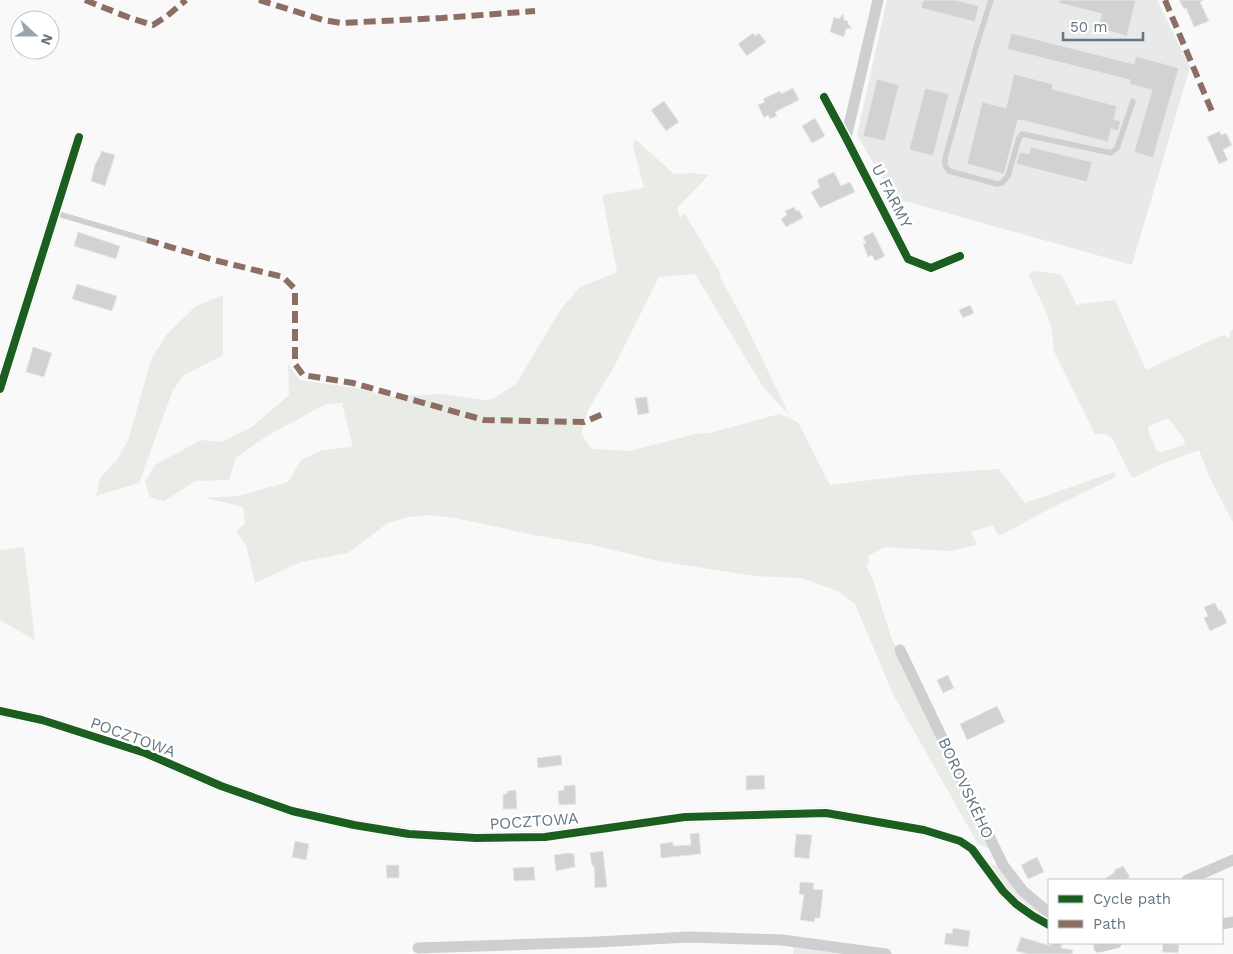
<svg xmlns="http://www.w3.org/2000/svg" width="1233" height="954" viewBox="0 0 1233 954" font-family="'Work Sans',sans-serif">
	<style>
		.built { fill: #e8e9e9 }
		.green { fill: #e8ebe6; fill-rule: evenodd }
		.building { fill: #d0d2d3; stroke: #e8e8e8 }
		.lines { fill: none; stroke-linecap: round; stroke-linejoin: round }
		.service { stroke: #cecfd0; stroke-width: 5.5 }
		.minor { stroke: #cecfd0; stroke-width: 11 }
		.quiet { stroke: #8d6e63; stroke-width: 6; stroke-dasharray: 12 6; stroke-linecap: butt }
		.cycleway-casing { stroke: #fff; stroke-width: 11 }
		.cycleway { stroke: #1b5e20; stroke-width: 8 }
		.labels { text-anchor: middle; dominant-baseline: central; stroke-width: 5; stroke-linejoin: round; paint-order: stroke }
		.street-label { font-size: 16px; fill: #657683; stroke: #fff }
	</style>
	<rect width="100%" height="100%" fill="#f9f9f9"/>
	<!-- built -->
	<path class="built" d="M887,0H1157L1190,67L1132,265L894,198L857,135Z"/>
	<!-- green -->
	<g class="green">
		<path d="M635,139L674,174L693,173L709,175L677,208L680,217L685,214L719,271L720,277L744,321L789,415L763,387L695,274L659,277L614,367L588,410L581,434L592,449L630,451L695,434L710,433L779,414L798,422L830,485L912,475L999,469L1025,503L1114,472L1116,477L1049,509L1005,533L998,535L993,525L971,532L977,545L950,551L885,547L868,556L869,564L866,565L873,580L891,637L990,849L978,844L893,694L855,604L838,591L801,578L755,576L658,561L593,545L534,535L455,518L430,515L408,517L388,523L348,553L301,562L255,583L246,545L236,532L245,523L243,507L206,498L238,496L288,482L301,460L322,450L353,447L342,403L326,404L265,437L236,458L229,480L196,481L164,501L150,497L145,482L155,465L201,440L221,442L252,427L289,395L288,364L300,380L363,389L387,397L440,394L485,400L492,399L516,384L561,309L580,287L617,272L602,195L644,188L633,146Z"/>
		<path d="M1037,271L1059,274L1063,277L1077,306L1080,304L1115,300L1146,370L1223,335L1230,338L1229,333L1233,329V522L1210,478L1199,450L1159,465L1133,478L1131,476L1112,438L1106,434H1095L1053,349C1055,322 1040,300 1029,276L1030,273ZM1168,418L1185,440L1184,445L1161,452L1157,451L1148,431L1149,426Z"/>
		<path d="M223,295V355L184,375L173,390L139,483L96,496L100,478L117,460L128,441L151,360L167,334L196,306Z"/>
		<path d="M24,547L35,640L0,620V550Z"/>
		<path d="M989,863L997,866L1049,916V922L1035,915L1007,890Z"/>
		<path d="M793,947L844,953V954H793Z"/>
	</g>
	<!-- building -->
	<g class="building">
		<path d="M923,0H956L979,6L975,22L921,8Z"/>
		<path d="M1060,0H1136L1127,36L1098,28L1102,14L1059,3Z"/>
		<path d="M1179,0H1204L1200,2L1209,21L1194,27L1186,8L1184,9Z"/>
		<path d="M843,14L844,20L848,21V24L852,28L846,29L844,37L830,32L834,17L839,19Z"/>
		<path d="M753,33L755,36L759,33L766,42L747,56L738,44Z"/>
		<path d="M1011,33L1134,64L1136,56L1179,68L1153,158L1134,152L1152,90L1129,84L1130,80L1007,49Z"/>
		<path d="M1014,74L1053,84L1052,89L1117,106L1114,119L1121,121L1118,131L1111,129L1108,142L1022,120L1021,121L1018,120L1004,174L967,164L982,102L1006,108Z"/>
		<path d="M877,79L899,85L885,141L863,136Z"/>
		<path d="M793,88L799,100L775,112L777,116L770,119L768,115L764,118L758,105L765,102L763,99L780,91L781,94Z"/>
		<path d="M925,88L949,94L933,156L909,150Z"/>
		<path d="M664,101L679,122L666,131L651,110Z"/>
		<path d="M815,118L825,136L812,143L802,126Z"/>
		<path d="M1220,131L1221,135L1226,133L1232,145L1223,150L1228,160L1219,164L1207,137Z"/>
		<path d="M1031,147L1092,162L1087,182L1016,164L1020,152L1029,154Z"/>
		<path d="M102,151L115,155L105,186L91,181L95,165Z"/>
		<path d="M834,172L841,186L850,182L855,192L820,208L811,192L820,187L817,180Z"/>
		<path d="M794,207L796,211L799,210L803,218L786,227L781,219L787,215L785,211Z"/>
		<path d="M78,232L120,246L116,259L74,246Z"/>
		<path d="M873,232L885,256L875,261L872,255L868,257L863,244L866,243L863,237Z"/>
		<path d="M77,284L117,296L112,311L72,299Z"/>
		<path d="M970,305L974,313L963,318L959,310Z"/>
		<path d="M33,347L52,353L44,377L26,372Z"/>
		<path d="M647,397L649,413L638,415L635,398Z"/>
		<path d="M1215,603L1219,611L1221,610L1227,623L1210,631L1204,618L1208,616L1204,607Z"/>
		<path d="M948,675L954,688L943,693L937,680Z"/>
		<path d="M997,706L1005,722L967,740L960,724Z"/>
		<path d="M561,755L562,765L538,768L537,758Z"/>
		<path d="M764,775L765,789L746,790V776Z"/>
		<path d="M575,785L576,804L559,805L558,791L564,790V786Z"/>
		<path d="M516,790L517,809H503V794H507V791Z"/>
		<path d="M699,833L701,854L661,858L660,844L673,842V846L691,845L690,834Z"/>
		<path d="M796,834L812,835L809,859L794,857Z"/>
		<path d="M295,841L309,844L306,860L292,857Z"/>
		<path d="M603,851L607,887L595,888L594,866H592L590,853Z"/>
		<path d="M568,853L574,854L575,867L556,871L554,855Z"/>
		<path d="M1037,857L1044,872L1028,879L1021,865Z"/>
		<path d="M386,865H399V878H387Z"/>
		<path d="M1123,866L1130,877L1124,880H1103L1115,872L1114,870Z"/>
		<path d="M534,867L535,880L514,881L513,868Z"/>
		<path d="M800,882L814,883L813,889L823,890L820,918H815L814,922L800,920L804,895L799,894Z"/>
		<path d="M953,928L970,931L968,947L944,944L946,933L952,934Z"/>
		<path d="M1021,937L1051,946V943L1062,944L1061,948L1073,950L1072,954H1028L1016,951Z"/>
		<path d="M1163,943L1179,945L1178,953L1162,952Z"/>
	</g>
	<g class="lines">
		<!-- service -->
		<g class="service">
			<path d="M991,0L977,44L945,158V165L949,171L997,184L1002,183L1008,176L1019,138L1022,134L1111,153L1117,148L1133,101"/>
			<path d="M55,213L147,240"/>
		</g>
		<!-- minor -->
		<g class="minor">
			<path d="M824,97L846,138L908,259L931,268L960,256"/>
			<path d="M846,138L878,0"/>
			<path d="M0,389L79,137"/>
			<path d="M900,650L1003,865L1023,891L1049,913"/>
			<path d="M0,711L42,720L145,753L221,786L292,811L354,825L409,834L476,838L545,837L685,817L826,813L924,830L960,841L972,849L1003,891L1016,904L1033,916L1049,925"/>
			<path d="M1187,880L1233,860"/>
			<path d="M1222,924L1233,922"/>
			<path d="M1099,947L1116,943"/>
			<path d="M418,948L597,942L689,937L782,940L886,954"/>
		</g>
		<!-- quiet -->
		<g class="quiet">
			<path d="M85,0L130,18L153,25L167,16L186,0"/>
			<path d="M259,0L323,20L341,23L442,18L535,11"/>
			<path d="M1165,0L1213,114"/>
			<path d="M147,240L214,260L283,277L295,289V364L303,375L353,383L484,420L584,422L603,414"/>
		</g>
		<!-- cycleway casing -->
		<g class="cycleway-casing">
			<g id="cycleway">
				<path d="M824,97L846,138L908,259L931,268L960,256"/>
				<path d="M0,389L79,137"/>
				<path d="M0,711L42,720L145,753L221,786L292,811L354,825L409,834L476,838L545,837L685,817L826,813L924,830L960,841L972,849L1003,891L1016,904L1033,916L1049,925"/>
			</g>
		</g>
		<!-- cycleway -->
		<use href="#cycleway" class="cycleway"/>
	</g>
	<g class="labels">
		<!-- street labels -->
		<g class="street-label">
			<text transform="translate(892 196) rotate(63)">U FARMY</text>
			<text transform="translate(133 737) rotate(20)">POCZTOWA</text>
			<text transform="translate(966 788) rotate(65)">BOROVSKÉHO</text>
			<text transform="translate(534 821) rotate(-4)">POCZTOWA</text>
		</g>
	</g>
	<!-- legend -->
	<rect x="1048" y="879" width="175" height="65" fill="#ffffff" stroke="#c1c8cd"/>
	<rect x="1058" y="895" width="25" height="8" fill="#1b5e20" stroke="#c1c8cd"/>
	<text x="1093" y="904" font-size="15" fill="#657683">Cycle path</text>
	<rect x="1058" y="920" width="25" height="8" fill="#8d6e63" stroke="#c1c8cd"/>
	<text x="1093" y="929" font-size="15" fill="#657683">Path</text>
	<!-- north arrow -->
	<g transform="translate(35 35) rotate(111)"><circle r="24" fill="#ffffff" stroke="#c1c8cd"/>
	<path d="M0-4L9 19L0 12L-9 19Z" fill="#99a4ac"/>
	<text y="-8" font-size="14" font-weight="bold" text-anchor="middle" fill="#657683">N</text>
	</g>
	<!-- scale -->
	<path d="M1063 32v8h80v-8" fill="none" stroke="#657683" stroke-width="2.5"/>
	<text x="1070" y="32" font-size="15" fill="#657683" stroke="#ffffff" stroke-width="4" paint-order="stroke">50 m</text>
</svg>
